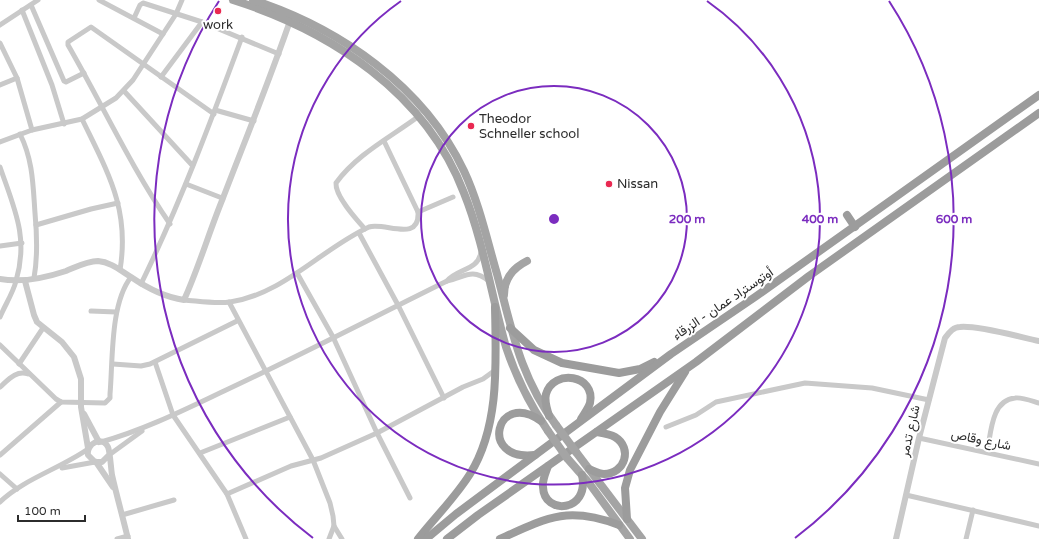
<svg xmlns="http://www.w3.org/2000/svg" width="1039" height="539" viewBox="0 0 1039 539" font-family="'Varela Round',Vazirmatn,sans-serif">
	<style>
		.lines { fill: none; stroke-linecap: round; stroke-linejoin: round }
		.minor { stroke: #c9c9c9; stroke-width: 5 }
		.tertiary { stroke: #c9c9c9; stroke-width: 6 }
		.primary { stroke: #a4a4a4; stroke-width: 8 }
		.trunk { stroke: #9c9c9c; stroke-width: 8 }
		.primary-bridge { stroke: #a4a4a4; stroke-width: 8 }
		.ring { fill: none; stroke: #7b2cbf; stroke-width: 2 }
		.poi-dot { fill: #e92851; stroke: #fff; stroke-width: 1.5 }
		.labels { text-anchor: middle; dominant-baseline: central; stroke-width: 4; stroke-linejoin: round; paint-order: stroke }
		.poi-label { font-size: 13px; fill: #2c2c2c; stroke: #fff; text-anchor: start }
		.street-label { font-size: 13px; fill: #2c2c2c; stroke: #fff }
		.centre { fill: #7b2cbf; stroke: #fff; stroke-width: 2 }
		.ring-label { font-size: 12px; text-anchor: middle; font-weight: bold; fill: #7b2cbf; stroke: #fff; stroke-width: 4; stroke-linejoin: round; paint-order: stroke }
	</style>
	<rect width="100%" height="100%" fill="#fff"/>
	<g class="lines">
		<!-- minor -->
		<g class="minor">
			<path d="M99,0L163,34"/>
			<path d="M31,5L64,81L66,82L84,73"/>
			<path d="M22,10L52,85L64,124"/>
			<path d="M134,18L140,5L143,3L202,22L279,54"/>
			<path d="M0,25L38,0"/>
			<path d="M0,43L17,78L32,130"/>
			<path d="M161,77L202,22"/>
			<path d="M0,85L17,78"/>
			<path d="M124,91L192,165"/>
			<path d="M215,110L254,121"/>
			<path d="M82,119C108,173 130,209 120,270"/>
			<path d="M20,134C33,160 33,185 35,213C37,235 38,256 34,278"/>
			<path d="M0,142L32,130L82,119L116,98L133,80L176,14L182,0"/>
			<path d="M0,167C14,208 29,237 16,281C13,293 5,305 0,317"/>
			<path d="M186,184L222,198"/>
			<path d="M418,212L453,197"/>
			<path d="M170,224C131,167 102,104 68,45V42L91,27L214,114"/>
			<path d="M36,225L91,209L118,203"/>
			<path d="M365,229C356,219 335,196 336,183C357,154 391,137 419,116"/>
			<path d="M359,233L398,305L444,398"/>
			<path d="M0,246L22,243"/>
			<path d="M297,273L333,337L377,433L410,498"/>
			<path d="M447,281C458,268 478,271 481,252"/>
			<path d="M141,284C180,204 211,121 242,37"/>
			<path d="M184,300C198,301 215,304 230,302C284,294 321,249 369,227C385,222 420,243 418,212L384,141"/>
			<path d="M229,302L313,460L330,503L333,516L334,526L329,539"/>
			<path d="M91,311L116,312"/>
			<path d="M0,345L56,399L61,402L105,403L110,398V394C113,360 110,304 131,277"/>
			<path d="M155,362L173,415L227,494L246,539"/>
			<path d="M19,364L43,328"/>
			<path d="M113,364L141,366L150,364L237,321"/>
			<path d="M0,387C8,380 16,370 28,374"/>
			<path d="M666,427L696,415L716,402L805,383L872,388L929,400"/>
			<path d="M919,438L1039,464"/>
			<path d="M101,442C144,430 184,410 224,391C299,356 372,318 447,281C464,278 471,267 489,281"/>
			<path d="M987,452C991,434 991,400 1015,398C1022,397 1032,401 1039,403"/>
			<path d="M200,453L290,417"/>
			<path d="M0,455L61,402"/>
			<path d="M109,455L142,431"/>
			<path d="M62,468L95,462"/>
			<path d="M0,474L17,489"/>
			<path d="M227,494L291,466L321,458L377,433L463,387L483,379L494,371"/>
			<path d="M906,495L1039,526"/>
			<path d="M0,502C22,480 61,468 88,449"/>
			<path d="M122,515L174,500"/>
			<path d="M334,526L342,539"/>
			<path d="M117,539L128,536"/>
			<path d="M966,539L973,510"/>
		</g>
		<!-- tertiary -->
		<g class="tertiary">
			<path d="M0,279C22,283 45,278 66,271C76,267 87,261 98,261C111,262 121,271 131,277C147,288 164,297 184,300C199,267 209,232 223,198C246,138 270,79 291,18"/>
			<path d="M25,281L34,315L37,322L62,342L74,357L81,379V407L88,448"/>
			<path d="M84,414L99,442"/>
			<path d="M108,456L102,462H95L88,455C86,444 102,435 108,447C110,451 111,469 112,475C117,497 123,518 128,539"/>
			<path d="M96,462L113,487"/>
			<path d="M896,539L919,438L945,338C949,333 953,327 960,327C977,325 1020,337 1039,341"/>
		</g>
		<!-- primary -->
		<g class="primary">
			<path d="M233,0C331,31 426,93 464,193C483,240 492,298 506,347C516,377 530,405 548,431"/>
			<path d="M253,0C339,28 424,86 464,171C479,203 487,240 497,274C512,330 520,377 556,425"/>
			<path d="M504,295C504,279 513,268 527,261"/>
			<path d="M576,452L642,539"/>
			<path d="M567,458L589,483L630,539"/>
		</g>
		<!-- trunk -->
		<g class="trunk">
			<path d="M847,215L855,227"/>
			<path d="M510,328L534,350L562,363L619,373L640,369L654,362"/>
			<path d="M549,416C547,409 544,401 546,394C554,368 596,375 590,403C588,409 584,414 581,419"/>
			<path d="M535,455C478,462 496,389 541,421"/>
			<path d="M548,466C546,472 542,480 543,487C544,516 590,512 582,475"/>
			<path d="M589,469C594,471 599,474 604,474C625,474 633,448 615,437C610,434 603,433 597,432"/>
			<path d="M627,519L625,488L630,470L660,412L685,372"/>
			<path d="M418,539C435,517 455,498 470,474C500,426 496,362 495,307"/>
			<path d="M426,539L456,514L671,354L755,297L1039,95"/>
			<path d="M447,539L478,515L696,362L809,276L1039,113"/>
			<path d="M500,539C548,517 568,506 619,525"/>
		</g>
		<!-- primary-bridge -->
		<g class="primary-bridge">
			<path d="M556,425L576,452"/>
			<path d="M548,431L567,458"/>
		</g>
	</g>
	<!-- distance rings -->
	<g class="ring">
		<circle cx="554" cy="219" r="133"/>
		<path d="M707 1A266 266 0 1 1 401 1"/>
		<path d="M313 538A400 400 0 0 1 219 1M889 1A400 400 0 0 1 795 538"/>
	</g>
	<!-- markers -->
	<g class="poi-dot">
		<circle cx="218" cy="11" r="4"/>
		<circle cx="471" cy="126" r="4"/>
		<circle cx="609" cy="184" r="4"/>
	</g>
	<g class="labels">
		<!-- poi labels -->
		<g class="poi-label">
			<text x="218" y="25" text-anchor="middle">work</text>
			<text x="479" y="119">Theodor<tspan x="479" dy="15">Schneller school</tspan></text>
			<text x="617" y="184">Nissan</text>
		</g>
		<!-- street labels -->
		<g class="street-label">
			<text transform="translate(723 304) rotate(-34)">أوتوستراد عمان - الزرقاء</text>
			<text transform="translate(910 431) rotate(-77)">شارع تدمر</text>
			<text transform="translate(981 440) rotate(12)">شارع وقاص</text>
		</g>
	</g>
	<circle cx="554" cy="219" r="6" class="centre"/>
	<g class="ring-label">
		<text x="687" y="223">200 m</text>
		<text x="820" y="223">400 m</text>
		<text x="954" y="223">600 m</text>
	</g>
	<!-- scale -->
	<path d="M18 515v6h67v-6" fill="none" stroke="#2c2c2c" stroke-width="2"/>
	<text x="24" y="515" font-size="12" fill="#2c2c2c" stroke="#ffffff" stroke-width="3" paint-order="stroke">100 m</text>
</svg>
